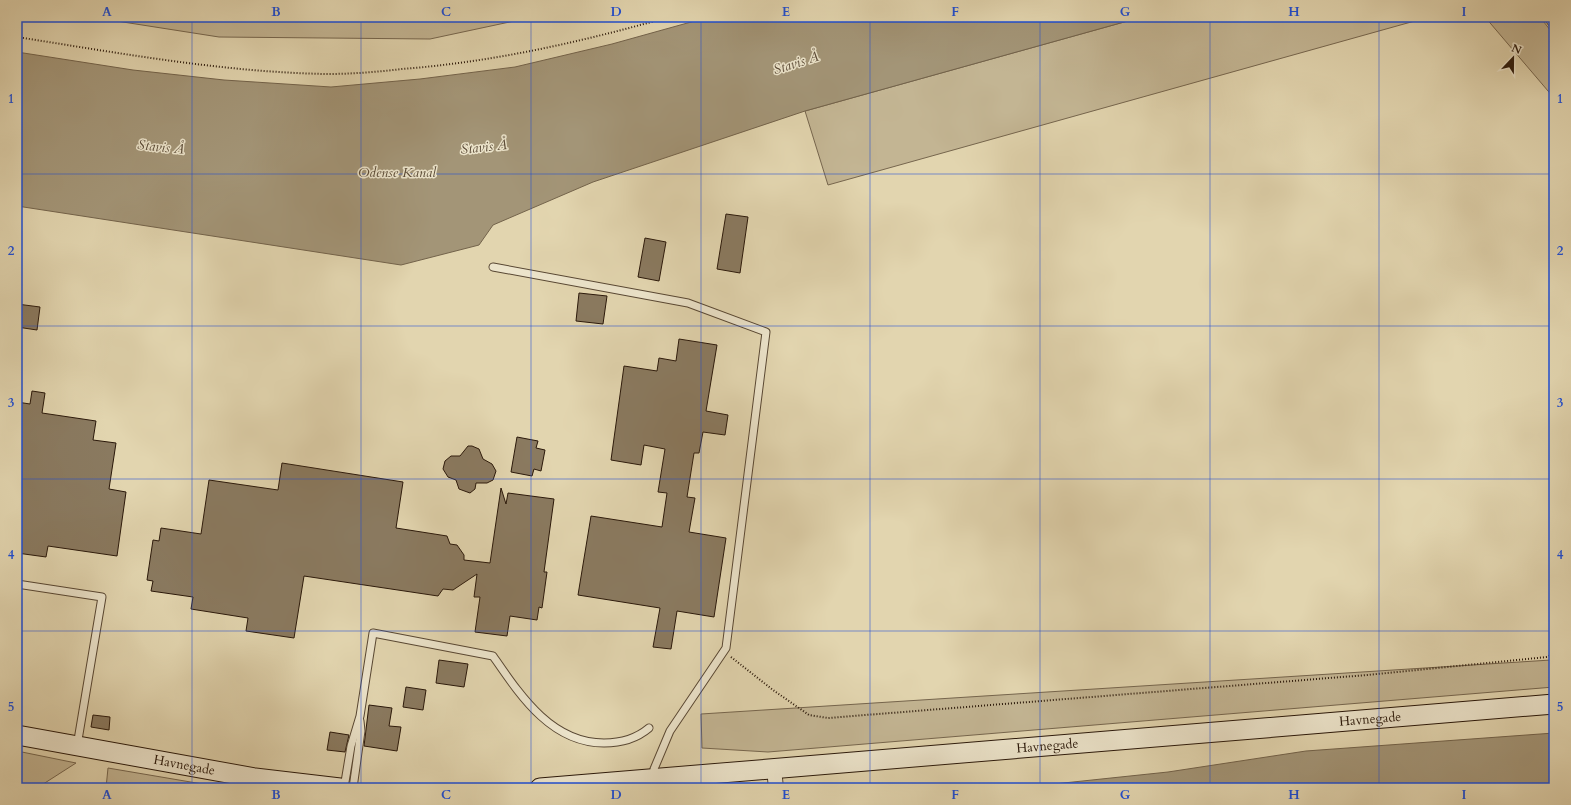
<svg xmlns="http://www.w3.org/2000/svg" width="1571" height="805" viewBox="0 0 1571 805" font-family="Cardo,serif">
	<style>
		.green { fill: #c3b593; stroke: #76664e }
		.water { fill: #a39577; stroke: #73634b }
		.building { fill: #8a7a60; stroke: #2a180a }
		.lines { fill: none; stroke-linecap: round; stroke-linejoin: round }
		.lane-casing { stroke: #584733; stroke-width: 9 }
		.street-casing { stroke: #584733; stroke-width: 16 }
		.secondary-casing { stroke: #2a180a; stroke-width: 21 }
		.path { stroke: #2a180a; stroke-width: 2; stroke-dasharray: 1 2; stroke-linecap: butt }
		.lane { stroke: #ece4cb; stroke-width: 7 }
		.street { stroke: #ece4cb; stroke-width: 14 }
		.secondary { stroke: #ece4cb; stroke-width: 19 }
		.grid { fill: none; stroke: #1d4ed8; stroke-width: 1; stroke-opacity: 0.55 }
		.labels { text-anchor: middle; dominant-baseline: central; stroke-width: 3; stroke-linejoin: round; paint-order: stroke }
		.street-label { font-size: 13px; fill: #2a180a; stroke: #ece4cb }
		.water-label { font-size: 14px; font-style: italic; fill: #5a4a36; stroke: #ece4cb }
		.neatline { fill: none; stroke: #1d4ed8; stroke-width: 1.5 }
		.grid-label { font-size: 13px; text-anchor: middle; font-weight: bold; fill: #1d4ed8 }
	</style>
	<rect width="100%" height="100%" fill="#e2d5af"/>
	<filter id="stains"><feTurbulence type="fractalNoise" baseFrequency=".005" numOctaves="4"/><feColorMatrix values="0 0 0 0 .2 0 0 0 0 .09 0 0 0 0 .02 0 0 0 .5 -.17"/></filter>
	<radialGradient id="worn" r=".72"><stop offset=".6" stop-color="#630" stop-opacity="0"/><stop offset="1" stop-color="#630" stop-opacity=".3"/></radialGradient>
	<!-- green -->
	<g class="green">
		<path d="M91,17H533L430,39L219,37Z"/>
		<path d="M1142,17H1429L828,185L805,111Z"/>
		<path d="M1485,17H1540L1554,35V98Z"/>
		<path d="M1554,646V687L768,752L702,748L701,714L1551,660Z"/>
		<path d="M17,751L76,763L37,788H17Z"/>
		<path d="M108,768L226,788H106Z"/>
	</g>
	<!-- water -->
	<g class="water">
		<path d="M709,17H1142L805,111L593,182L493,225L479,245L401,265L17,206V52L133,70L224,80L331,87L420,79L515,67L612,44Z"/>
		<path d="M1554,733V788H857L1054,784L1168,772L1306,751Z"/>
	</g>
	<!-- building -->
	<g class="building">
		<path d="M726,214L748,217L740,273L717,269Z"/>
		<path d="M645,238L666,242L659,281L638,277Z"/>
		<path d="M579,293L607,296L603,324L576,321Z"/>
		<path d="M17,304L40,307L37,330L17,327Z"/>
		<path d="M679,339L717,345L706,411L728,415L725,435L703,432L699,453H694L687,497L695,498L689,532L726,538L714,617L677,611L671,649L653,647L660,608L578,595L591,516L662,527L667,493L658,492L665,449L644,445L641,465L611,460L624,366L657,371L659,358L676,361Z"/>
		<path d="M32,391L45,393L42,413L96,421L93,440L116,443L109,489L126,492L117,556L48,546L46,557L17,553V402L30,404Z"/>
		<path d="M517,437L538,441L536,448L545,450L541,471L534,469L532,476L511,472Z"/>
		<path d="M468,446H472L479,449L483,459L492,464L496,471L493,480L487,483H476L475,489L470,493L459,489L456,480L448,477L443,469L445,461L451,456H460Z"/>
		<path d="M282,463L403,482L396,528L447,536L450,544L457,545L464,555V560L490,563L501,488L506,504L508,493L554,499L544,572H547L542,608L539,607L537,620L510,616L507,636L475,632L480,597H474L477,574L453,590L443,589L438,596L304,576L294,638L246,631L248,618L191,609L193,597L151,591L153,581L147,580L153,540L159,541L161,528L201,534L209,480L278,490Z"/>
		<path d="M439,660L468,664L464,687L436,683Z"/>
		<path d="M406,687L426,690L423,710L403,707Z"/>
		<path d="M369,705L392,708L389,726L401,727L397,751L364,746Z"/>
		<path d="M93,715L110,717L109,730L91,727Z"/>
		<path d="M330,732L349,735L345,752L327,750Z"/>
	</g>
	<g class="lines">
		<!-- lane casing -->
		<g class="lane-casing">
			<g id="lane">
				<path d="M493,267L688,303L766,332L726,648L670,731L654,769L653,778"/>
				<path d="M17,584L102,597L77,746"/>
				<path d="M344,788L351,746L360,716L373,633L493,656C520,695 551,743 604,743C621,743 636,739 649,728"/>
				<path d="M353,788L361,731L360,721"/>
			</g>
		</g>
		<!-- street casing -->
		<g class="street-casing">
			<g id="street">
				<path d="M1552,17L1554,20"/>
				<path d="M774,769L776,788"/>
			</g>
		</g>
		<!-- secondary casing -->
		<g class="secondary-casing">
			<g id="secondary">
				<path id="s1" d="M17,735L255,778L340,788"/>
				<path id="s2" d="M540,788L1554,704"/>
			</g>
		</g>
		<!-- path -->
		<g class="path">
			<path d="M17,37C119,53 222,72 326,74C352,74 377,72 402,69C493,62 581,42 669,17"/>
			<path d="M731,657L773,690L809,715L828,718L1367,675L1547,657L1554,653"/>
		</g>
		<!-- lane -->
		<use href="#lane" class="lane"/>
		<!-- street -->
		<use href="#street" class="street"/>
		<!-- secondary -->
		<use href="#secondary" class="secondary"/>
	</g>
	<!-- grid -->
	<path class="grid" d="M192,17V788M361,17V788M531,17V788M701,17V788M870,17V788M1040,17V788M1210,17V788M1379,17V788M17,174H1554M17,326H1554M17,479H1554M17,631H1554"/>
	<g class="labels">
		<!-- street labels -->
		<g class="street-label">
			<text stroke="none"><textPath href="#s2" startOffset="833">Havnegade</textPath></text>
			<text stroke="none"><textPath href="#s2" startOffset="509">Havnegade</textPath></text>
			<text stroke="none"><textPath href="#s1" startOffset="170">Havnegade</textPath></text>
		</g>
		<!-- water labels -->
		<g class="water-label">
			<text transform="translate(796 63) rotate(-18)">Stavis Å</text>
			<text transform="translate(161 147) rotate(6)">Stavis Å</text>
			<text transform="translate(484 147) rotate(-6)">Stavis Å</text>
			<text x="397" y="172">Odense Kanal</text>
		</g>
	</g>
	<!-- margin -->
	<rect width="1571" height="805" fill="none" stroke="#e2d5af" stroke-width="44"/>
	<!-- north arrow -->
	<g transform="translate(1513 58) rotate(22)" stroke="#ece4cb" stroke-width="3" paint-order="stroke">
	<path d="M0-3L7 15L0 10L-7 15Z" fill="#2a180a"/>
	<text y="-6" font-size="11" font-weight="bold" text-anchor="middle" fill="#2a180a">N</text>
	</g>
	<rect x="22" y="22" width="1527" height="761" class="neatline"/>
	<g class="grid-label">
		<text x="107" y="16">A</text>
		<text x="276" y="16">B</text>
		<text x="446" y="16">C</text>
		<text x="616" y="16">D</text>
		<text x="786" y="16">E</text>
		<text x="955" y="16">F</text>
		<text x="1125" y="16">G</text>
		<text x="1294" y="16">H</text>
		<text x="1464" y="16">I</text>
		<text x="11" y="103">1</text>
		<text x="1560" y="103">1</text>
		<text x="11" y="255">2</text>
		<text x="1560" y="255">2</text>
		<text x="11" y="407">3</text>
		<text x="1560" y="407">3</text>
		<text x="11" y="559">4</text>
		<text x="1560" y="559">4</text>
		<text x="11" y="711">5</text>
		<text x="1560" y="711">5</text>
		<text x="107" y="799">A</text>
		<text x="276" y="799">B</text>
		<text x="446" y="799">C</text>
		<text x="616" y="799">D</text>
		<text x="786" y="799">E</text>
		<text x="955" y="799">F</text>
		<text x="1125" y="799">G</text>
		<text x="1294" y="799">H</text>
		<text x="1464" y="799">I</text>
	</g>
	<rect width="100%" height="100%" filter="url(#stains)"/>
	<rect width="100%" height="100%" fill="url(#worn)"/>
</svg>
